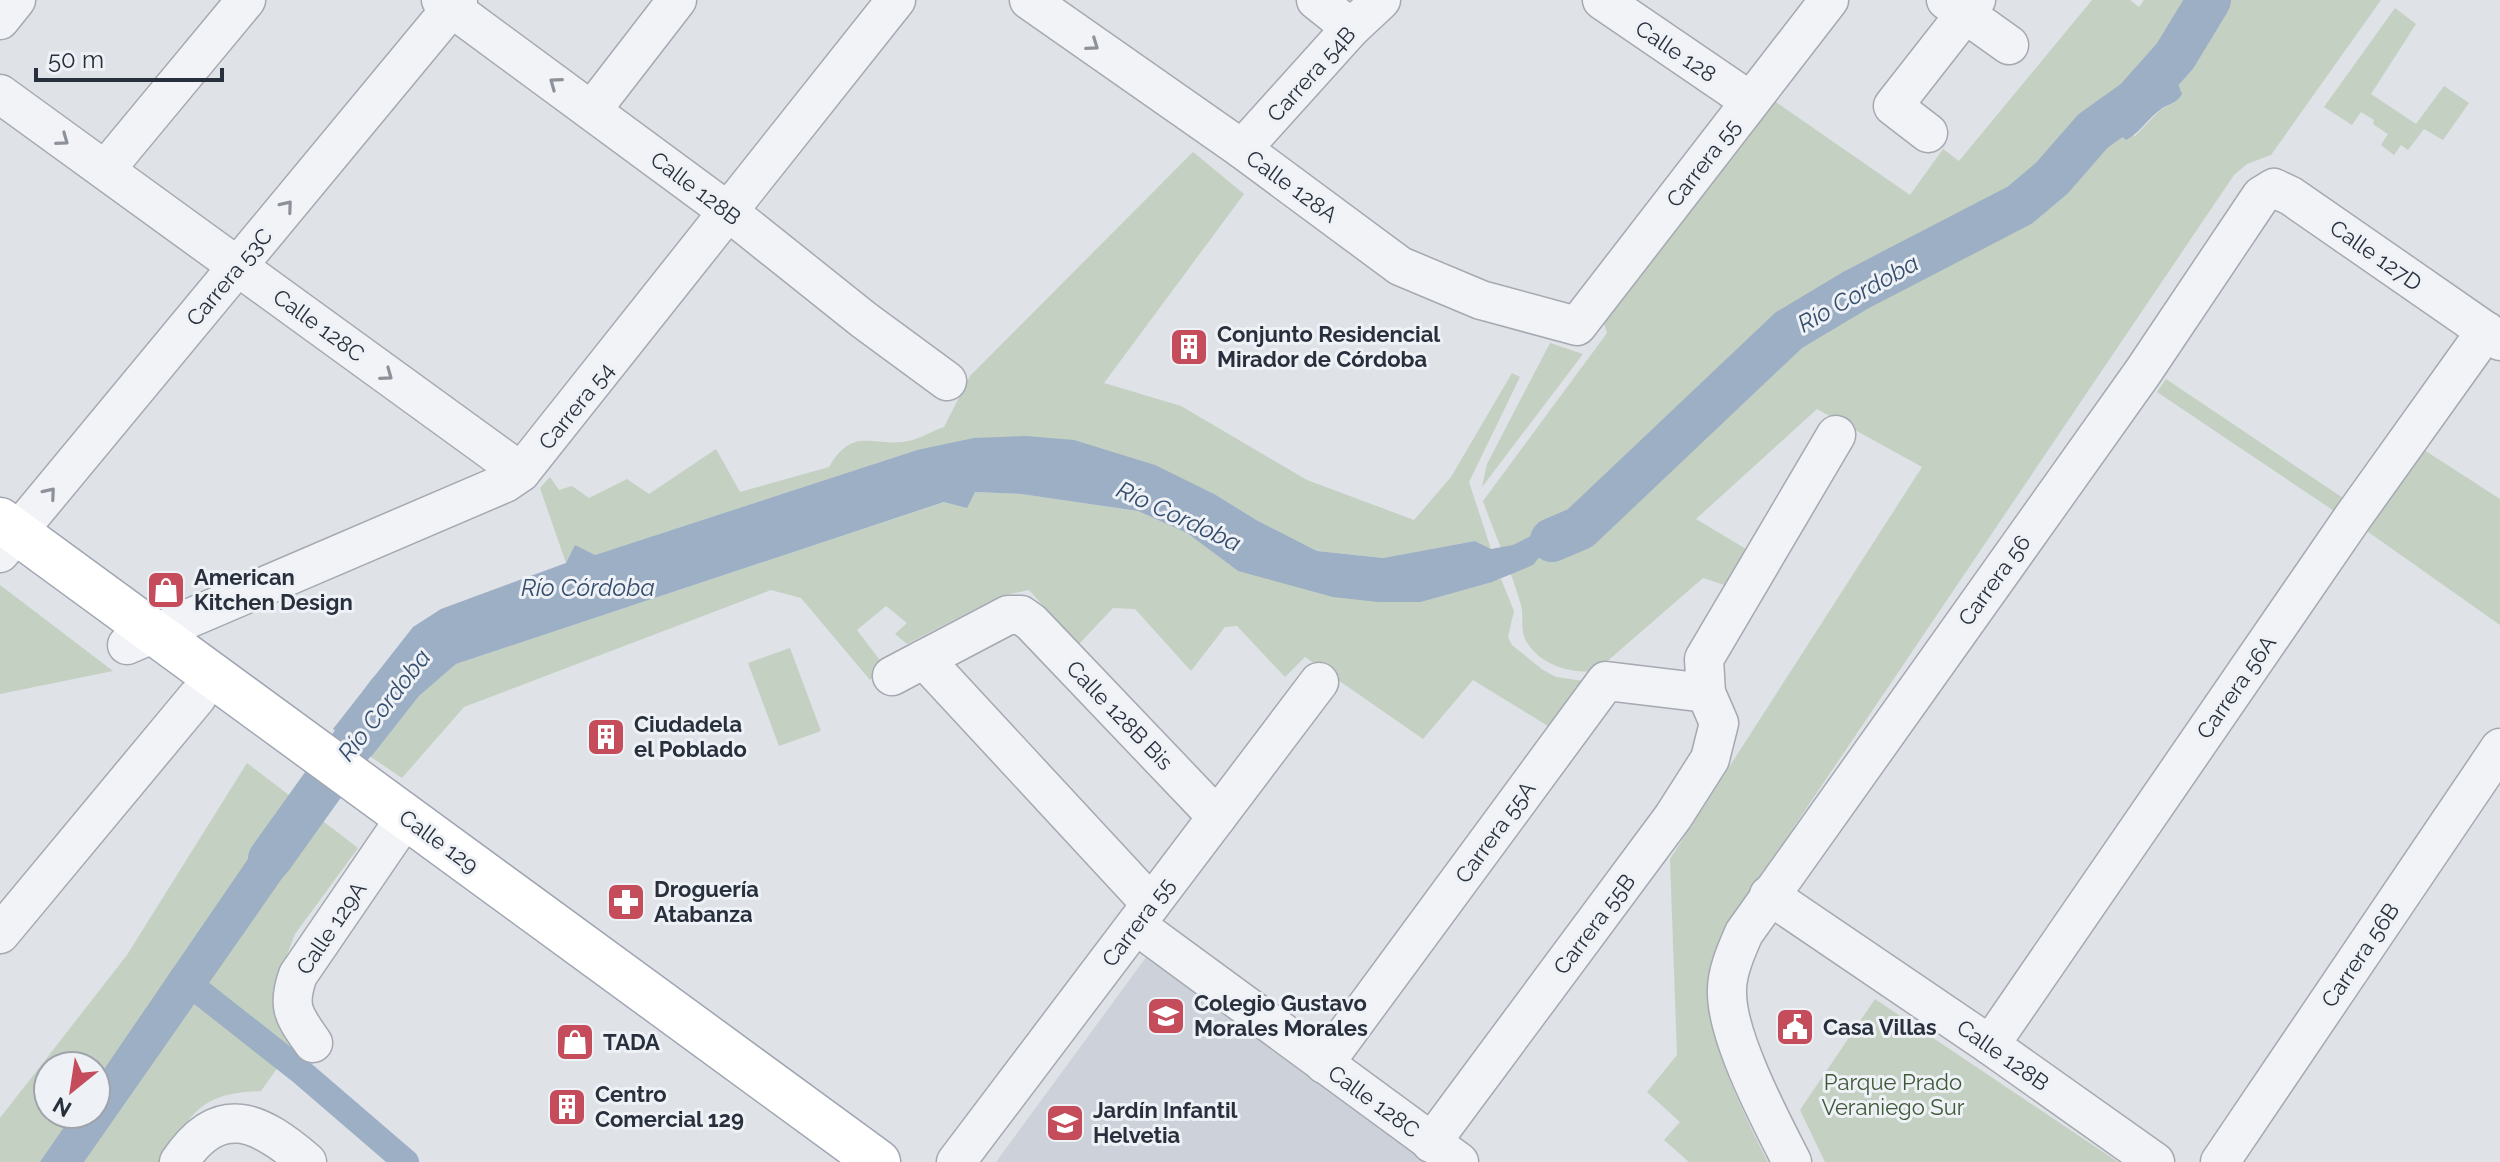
<svg xmlns="http://www.w3.org/2000/svg" width="2500" height="1162" viewBox="0 0 2500 1162" font-family="Raleway,sans-serif">
	<style>
		.built { fill: #cdd1d9 }
		.green { fill: #c4d0c1; fill-rule: evenodd }
		.water { fill: #9cafc5 }
		.lines { fill: none; stroke-linecap: round; stroke-linejoin: round }
		.canal { stroke: #9cafc5; stroke-width: 26 }
		.river { stroke: #9cafc5; stroke-width: 44 }
		.minor-casing { stroke: #a5a9b1; stroke-width: 41 }
		.major-casing { stroke: #9fa6b2; stroke-width: 47 }
		.minor { stroke: #f1f3f6; stroke-width: 38 }
		.major { stroke: #fff; stroke-width: 44 }
		.oneway { stroke: #8d929a }
		.labels { text-anchor: middle; dominant-baseline: central; stroke-width: 6; stroke-linejoin: round; paint-order: stroke }
		.street-label { font-size: 22px; fill: #29303d; stroke: #eef1f5 }
		.poi-label { font-size: 22px; font-weight: bold; fill: #29303d; stroke: #eef1f5; text-anchor: start }
		.park-label { font-size: 22px; fill: #3d5837; stroke: #eef1f5 }
		.water-label { font-size: 24px; font-style: italic; fill: #364e6e; stroke: #eef1f5 }
	</style>
	<rect width="100%" height="100%" fill="#dfe2e7"/>
	<!-- built -->
	<path class="built" d="M1147,956L1433,1162H996Z"/>
	<!-- green -->
	<g class="green">
		<path d="M2092,0H2130L2139,7L2144,0H2381L2271,155L2247,164L2234,175L1768,865C1748,899 1716,938 1709,978C1699,1025 1746,1119 1768,1162H1689L1664,1140L1680,1122L1647,1092L1677,1055L1670,859L1922,467L1817,409L1696,519L1756,555L1737,589L1703,578L1596,671C1571,674 1540,665 1526,641C1520,630 1524,617 1521,605C1511,570 1495,535 1483,501L1607,333L1603,320L1770,98L1910,195L1943,149L1959,161ZM2171,75L2175,102L2160,110L2135,136L2115,129L2126,111Z"/>
		<path d="M2395,8L2416,24L2371,94L2416,124L2444,86L2469,103L2443,140L2424,129L2408,150L2401,145L2394,155L2381,145L2388,134L2373,124L2374,120L2361,112L2352,125L2324,107Z"/>
		<path d="M1193,152L1244,194L1104,383L1181,406L1307,480L1414,520L1451,477L1512,373L1520,377L1469,482L1491,549L1475,541L1383,558L1317,551L1258,521L1216,495L917,450L595,555L575,546L566,563L540,488L550,477L559,490L572,486L589,498L627,479L649,494L716,449L740,492L829,467C854,425 872,448 908,441C920,439 932,431 944,427L970,376Z"/>
		<path d="M1550,343L1583,354L1482,487L1487,464Z"/>
		<path d="M2166,379L2343,498L2334,511L2157,392Z"/>
		<path d="M2421,448L2500,499V625L2364,529Z"/>
		<path d="M975,492L1021,494L1138,511L1187,533L1238,571L1421,602L1501,579L1514,611L1508,637L1512,645L1543,670L1556,677L1590,682L1548,726L1473,680L1423,739L1305,657L1285,677L1237,626L1225,627L1191,671L1135,609L1113,608L1078,645L1029,590L1000,596L907,644L895,634L907,623L886,606L857,630L885,667L870,680L801,598L771,590L464,707L402,778L371,757L419,696L456,664Z"/>
		<path d="M0,585L113,671L0,694Z"/>
		<path d="M790,648L821,731L779,746L748,663Z"/>
		<path d="M247,763L358,848L295,934L283,965L293,1046L261,1091C197,1093 193,1114 160,1162H0V1118L127,955ZM48,1066H96V1114H48Z"/>
		<path d="M1875,999L2118,1162H1825L1800,1110Z"/>
	</g>
	<!-- water -->
	<g class="water">
		<path d="M2171,75L2176,79L2182,94C2177,103 2169,104 2161,109C2148,118 2140,133 2126,140L2114,129L2126,111Z"/>
		<path d="M1026,436L1074,440L1155,465L1216,495L1258,521L1317,551L1383,558L1475,541L1491,549L1513,545L1539,532L1552,534L1562,527H1574L1580,514V508H1609L1616,500L1620,508L1605,516L1601,514L1587,524L1584,536L1552,561L1541,555L1533,565L1492,582L1421,602H1378L1333,597L1238,571L1187,533L1138,511L1021,494L975,492L967,508L944,502L456,664L419,696L371,757L333,729L413,627L441,609L566,563L575,545L595,555L917,450L974,438Z"/>
		<path d="M289,799L320,824L84,1162H40L73,1114H96V1081Z"/>
	</g>
	<g class="lines">
		<!-- canal -->
		<path class="canal" d="M182,978L299,1070L406,1162"/>
		<!-- river -->
		<g class="river">
			<path d="M1552,540L1580,528L1789,330L1856,290L2020,205L2052,178L2093,131L2135,101L2175,56L2209,0"/>
			<path d="M270,859L388,694"/>
		</g>
		<!-- minor casing -->
		<g class="minor-casing">
			<g id="minor">
				<path d="M441,0L730,213L864,320L947,381"/>
				<path d="M1029,0L1242,149L1400,266L1481,300L1577,326L1829,0"/>
				<path d="M1316,0L1351,28"/>
				<path d="M1602,0L1750,101"/>
				<path d="M1946,0L2009,45"/>
				<path d="M0,20L16,0"/>
				<path d="M0,94L521,472"/>
				<path d="M592,110L677,0"/>
				<path d="M1928,133L1893,106L1976,0"/>
				<path d="M1242,149L1351,28L1381,0"/>
				<path d="M105,170L246,0"/>
				<path d="M0,553L458,0"/>
				<path d="M127,645L505,483L521,472L896,0"/>
				<path d="M924,659L1151,904"/>
				<path d="M892,676L1008,615H1021L1031,622L1217,817"/>
				<path d="M1769,895L1990,1045L2155,1162"/>
				<path d="M1136,925L1459,1162"/>
				<path d="M0,934L197,697"/>
				<path d="M313,1043C295,1017 286,1008 298,975L406,817"/>
				<path d="M1990,1045L2353,517L2486,331"/>
				<path d="M1324,1064L1606,681L1706,693"/>
				<path d="M1431,1143L1673,817L1710,759L1719,723L1706,693L1704,659L1836,435"/>
				<path d="M179,1162C220,1101 259,1121 307,1162"/>
				<path d="M956,1162L1319,682"/>
				<path d="M1792,1162C1771,1121 1727,1038 1727,993C1726,974 1736,951 1744,933L2143,372L2261,196L2274,188L2291,196L2500,341"/>
				<path d="M2220,1162L2500,748"/>
			</g>
		</g>
		<!-- major casing -->
		<g class="major-casing">
			<path id="major" d="M0,520L878,1162"/>
		</g>
		<!-- minor -->
		<use href="#minor" class="minor"/>
		<!-- major -->
		<use href="#major" class="major"/>
	</g>
	<!-- one-way arrows -->
	<defs><path id="oneway-chevron" d="M-2-3.5L2.5 0L-2 3.5" fill="none" stroke-width="1.6" stroke-linecap="round" stroke-linejoin="round" transform="scale(2)"/></defs>
	<g class="oneway">
		<use href="#oneway-chevron" transform="translate(1093 45) rotate(35)"/>
		<use href="#oneway-chevron" transform="translate(555 83) rotate(-144)"/>
		<use href="#oneway-chevron" transform="translate(63 140) rotate(36)"/>
		<use href="#oneway-chevron" transform="translate(287 206) rotate(-50)"/>
		<use href="#oneway-chevron" transform="translate(387 375) rotate(36)"/>
		<use href="#oneway-chevron" transform="translate(50 493) rotate(-50)"/>
	</g>
	<!-- icons -->
	<defs>
		<g id="building-square" transform="scale(2)"><rect x="-9" y="-9" width="18" height="18" rx="4" fill="#c44c5b" stroke="#eef1f5"/><path d="M-4-6H4V6H1V3H-1V6H-4ZM-2.5-4.3h1.7v1.8h-1.7ZM.8-4.3h1.7v1.8H.8ZM-2.5-1h1.7V.8h-1.7ZM.8-1h1.7V.8H.8Z" fill="#fff"/></g>
		<g id="shop-square" transform="scale(2)"><rect x="-9" y="-9" width="18" height="18" rx="4" fill="#c44c5b" stroke="#eef1f5"/><path d="M-5-2.5h2.3a2.7 3.5 0 0 1 5.4 0H5L5.5 6h-11ZM-1.5-2.5h3a1.5 2.3 0 0 0-3 0Z" fill="#fff"/></g>
		<g id="pharmacy-square" transform="scale(2)"><rect x="-9" y="-9" width="18" height="18" rx="4" fill="#c44c5b" stroke="#eef1f5"/><path d="M-2-6h4v4h4v4h-4v4h-4v-4h-4v-4h4Z" fill="#fff"/></g>
		<g id="school-square" transform="scale(2)"><rect x="-9" y="-9" width="18" height="18" rx="4" fill="#c44c5b" stroke="#eef1f5"/><path d="M0-5L7-2L0 1L-7-2ZM-4 1L0 2.5L4 1V4Q0 6-4 4Z" fill="#fff"/></g>
		<g id="civic-square" transform="scale(2)"><rect x="-9" y="-9" width="18" height="18" rx="4" fill="#c44c5b" stroke="#eef1f5"/><path d="M-.6-6.5H3V-4.5H.6V-3L4-1V1h2V6H-6V1h2V-1L-.6-3ZM-1.2 2.5V6h2.4V2.5Z" fill="#fff"/></g>
	</defs>
	<g fill-rule="evenodd">
		<use href="#building-square" x="1189" y="347"/>
		<use href="#shop-square" x="166" y="590"/>
		<use href="#building-square" x="606" y="737"/>
		<use href="#pharmacy-square" x="626" y="902"/>
		<use href="#school-square" x="1166" y="1016"/>
		<use href="#civic-square" x="1795" y="1027"/>
		<use href="#shop-square" x="575" y="1042"/>
		<use href="#building-square" x="567" y="1107"/>
		<use href="#school-square" x="1065" y="1123"/>
	</g>
	<g class="labels">
		<!-- street labels -->
		<g class="street-label">
			<text transform="translate(1676 51) rotate(34)">Calle 128</text>
			<text transform="translate(1311 74) rotate(-48)">Carrera 54B</text>
			<text transform="translate(1703 163) rotate(-52)">Carrera 55</text>
			<text transform="translate(1292 186) rotate(36)">Calle 128A</text>
			<text transform="translate(696 188) rotate(37)">Calle 128B</text>
			<text transform="translate(2376 255) rotate(35)">Calle 127D</text>
			<text transform="translate(229 277) rotate(-50)">Carrera 53C</text>
			<text transform="translate(319 325) rotate(36)">Calle 128C</text>
			<text transform="translate(576 406) rotate(-51)">Carrera 54</text>
			<text transform="translate(1994 580) rotate(-54)">Carrera 56</text>
			<text transform="translate(2236 687) rotate(-55)">Carrera 56A</text>
			<text transform="translate(1120 715) rotate(46)">Calle 128B Bis</text>
			<text transform="translate(1495 832) rotate(-54)">Carrera 55A</text>
			<text transform="translate(439 841) rotate(36)">Calle 129</text>
			<text transform="translate(1138 922) rotate(-53)">Carrera 55</text>
			<text transform="translate(1594 924) rotate(-53)">Carrera 55B</text>
			<text transform="translate(331 928) rotate(-56)">Calle 129A</text>
			<text transform="translate(2360 955) rotate(-56)">Carrera 56B</text>
			<text transform="translate(2003 1055) rotate(35)">Calle 128B</text>
			<text transform="translate(1374 1101) rotate(36)">Calle 128C</text>
		</g>
		<!-- poi labels -->
		<g class="poi-label">
			<text x="1217" y="334">Conjunto Residencial<tspan x="1217" dy="25">Mirador de Córdoba</tspan></text>
			<text x="194" y="577">American<tspan x="194" dy="25">Kitchen Design</tspan></text>
			<text x="634" y="724">Ciudadela<tspan x="634" dy="25">el Poblado</tspan></text>
			<text x="654" y="889">Droguería<tspan x="654" dy="25">Atabanza</tspan></text>
			<text x="1194" y="1003">Colegio Gustavo<tspan x="1194" dy="25">Morales Morales</tspan></text>
			<text x="1823" y="1027">Casa Villas</text>
			<text x="603" y="1042">TADA</text>
			<text x="595" y="1094">Centro<tspan x="595" dy="25">Comercial 129</tspan></text>
			<text x="1093" y="1110">Jardín Infantil<tspan x="1093" dy="25">Helvetia</tspan></text>
		</g>
		<!-- park labels -->
		<g class="park-label">
			<text x="1893" y="1082">Parque Prado<tspan x="1893" dy="25">Veraniego Sur</tspan></text>
		</g>
		<!-- water labels -->
		<g class="water-label">
			<text transform="translate(1858 293) rotate(-29)">Río Cordoba</text>
			<text transform="translate(1179 516) rotate(25)">Río Cordoba</text>
			<text x="588" y="587">Río Córdoba</text>
			<text transform="translate(384 705) rotate(-52)">Río Cordoba</text>
		</g>
	</g>
	<!-- north arrow -->
	<g transform="translate(72 1090) rotate(210)"><circle r="38" fill="#eef1f5" stroke="#9fa4ab" stroke-width="2"/>
	<path d="M0-6L14 30L0 20L-14 30Z" fill="#c44c5b"/>
	<text y="-12" font-size="22" font-weight="bold" text-anchor="middle" fill="#29303d">N</text>
	</g>
	<!-- scale -->
	<path d="M36 68v12h186v-12" fill="none" stroke="#29303d" stroke-width="4"/>
	<text x="48" y="68" font-size="24" fill="#29303d" stroke="#eef1f5" stroke-width="6" paint-order="stroke">50 m</text>
</svg>
